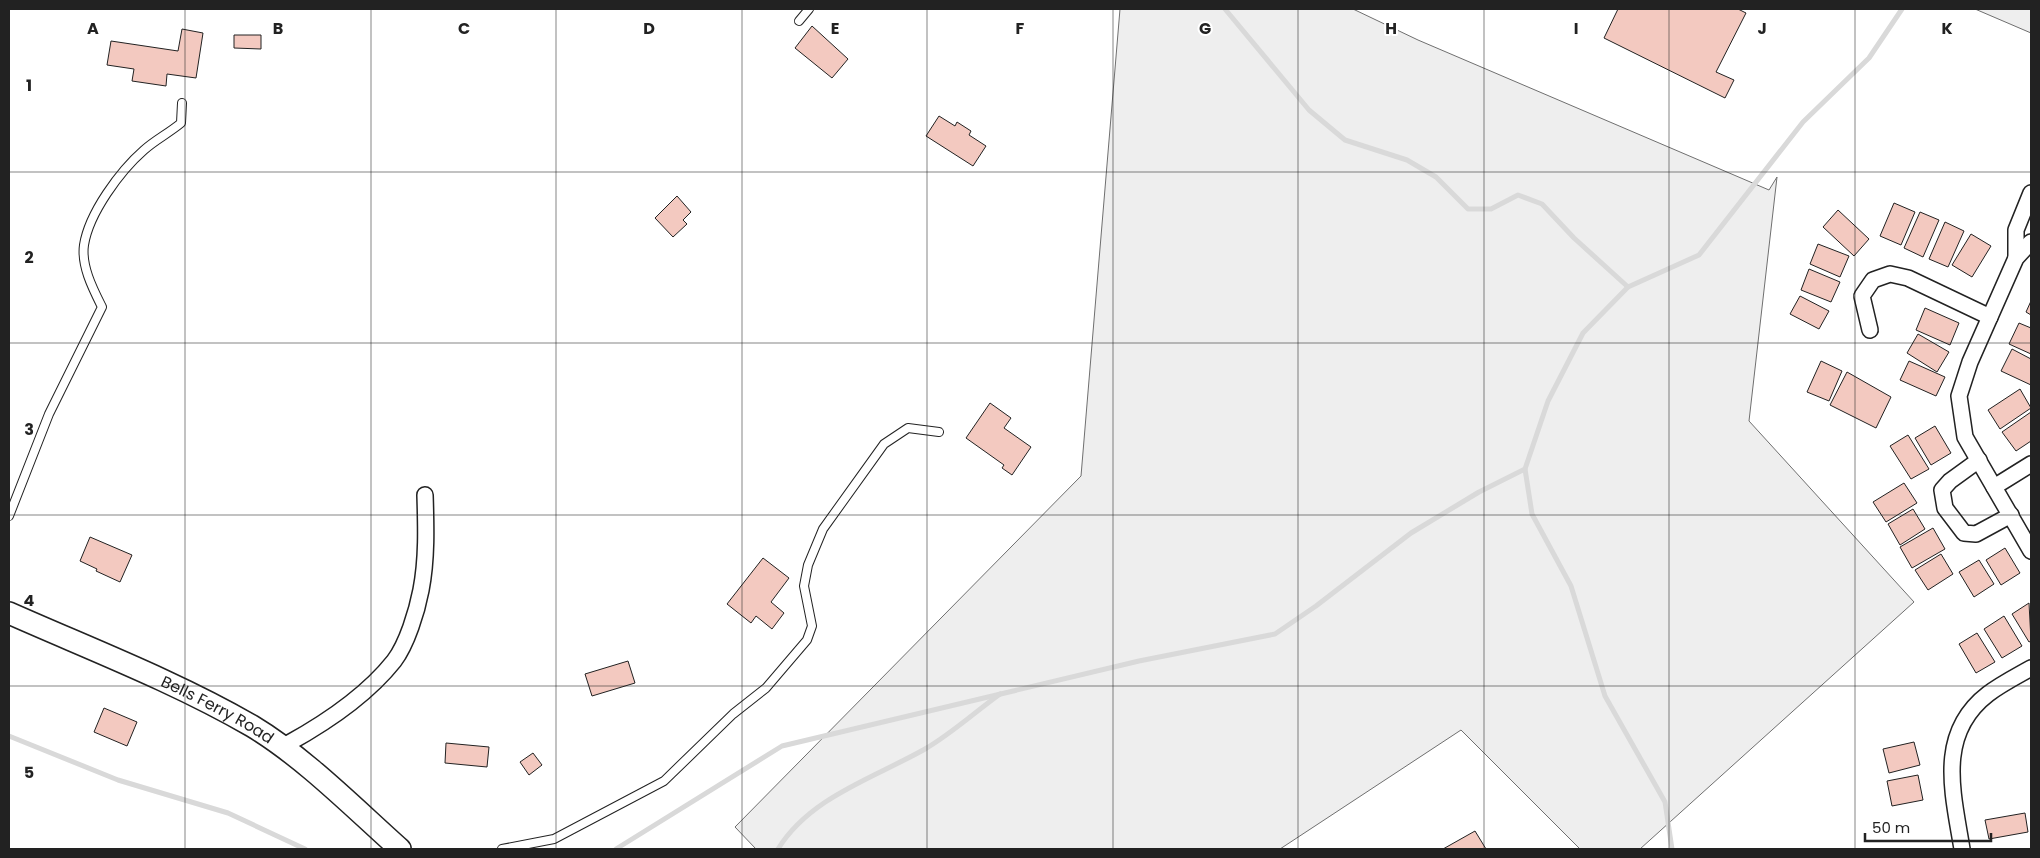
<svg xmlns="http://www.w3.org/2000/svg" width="2040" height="858" viewBox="0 0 2040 858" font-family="Poppins,sans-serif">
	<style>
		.green { fill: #eee; stroke: #6f6f6f }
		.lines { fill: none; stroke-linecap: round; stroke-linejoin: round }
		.stream { stroke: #d9d9d9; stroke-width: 5 }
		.building { fill: #f3c9c0; stroke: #222 }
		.lane-casing { stroke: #222; stroke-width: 10 }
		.street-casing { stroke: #222; stroke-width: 18 }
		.secondary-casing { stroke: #222; stroke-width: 24 }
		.lane { stroke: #fff; stroke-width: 8 }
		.street { stroke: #fff; stroke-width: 15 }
		.secondary { stroke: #fff; stroke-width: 21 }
		.grid { fill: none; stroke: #222; stroke-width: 1; stroke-opacity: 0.55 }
		.labels { text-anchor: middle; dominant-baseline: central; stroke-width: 4; stroke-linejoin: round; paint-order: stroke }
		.street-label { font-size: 16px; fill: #222; stroke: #fff }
		.grid-label { font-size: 16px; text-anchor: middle; font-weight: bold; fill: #222; stroke: #fff; stroke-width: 4; stroke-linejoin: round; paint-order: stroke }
	</style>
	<rect width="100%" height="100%" fill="#fff"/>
	<!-- green -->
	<g class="green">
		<path d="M1120,9H1353L1418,40L1769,190L1777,177L1749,421L1914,602L1640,849H1580L1461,730L1280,849H756L735,827L1081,476Z"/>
		<path d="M1975,9H2031V33Z"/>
	</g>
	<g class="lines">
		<!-- stream -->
		<g class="stream">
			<path d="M1225,9L1309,110L1345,140L1407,160L1436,177L1468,209H1491L1518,195L1542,204L1574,238L1628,287"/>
			<path d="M9,736L118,780L228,813L305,849"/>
			<path d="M616,849L782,746L1139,661L1275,634L1316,606L1411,533L1479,492L1525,469"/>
			<path d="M778,849C810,797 874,778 925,749C951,734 975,712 1000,694"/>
			<path d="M1672,849L1665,802L1605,696L1571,586L1532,514L1525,469L1548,401L1583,333L1628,287L1699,255L1803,122L1869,58L1902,9"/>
		</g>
	</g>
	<!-- building -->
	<g class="building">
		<path d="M1618,9H1738L1746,13L1716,72L1734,80L1725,98L1604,38Z"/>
		<path d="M812,26L848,59L832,78L795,48Z"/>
		<path d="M182,29L203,33L196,78L167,74L166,86L132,81L134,69L107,65L111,41L178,51Z"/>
		<path d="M234,35H261V49L234,48Z"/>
		<path d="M939,116L955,126L957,122L971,131L969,135L986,146L973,166L926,136Z"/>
		<path d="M677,196L691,212L683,220L687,224L673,237L655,218Z"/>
		<path d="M1894,203L1915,212L1901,245L1880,236Z"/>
		<path d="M1838,210L1869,239L1854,256L1823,227Z"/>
		<path d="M1920,212L1939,220L1923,257L1904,248Z"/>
		<path d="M1945,222L1964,231L1948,267L1929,259Z"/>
		<path d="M1971,234L1991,246L1972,277L1952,265Z"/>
		<path d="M1818,244L1849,256L1840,277L1810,264Z"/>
		<path d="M1809,269L1840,282L1831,302L1801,290Z"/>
		<path d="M1800,296L1829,311L1819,329L1790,314Z"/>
		<path d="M2031,301V315L2026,312Z"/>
		<path d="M1925,308L1959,323L1950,345L1916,330Z"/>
		<path d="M2019,323L2031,328V354L2009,344Z"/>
		<path d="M1918,334L1949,352L1937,372L1907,353Z"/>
		<path d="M2012,349L2031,359V385L2001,371Z"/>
		<path d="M1821,361L1842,371L1829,401L1807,392Z"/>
		<path d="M1909,361L1945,377L1936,396L1900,380Z"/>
		<path d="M1847,372L1891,397L1876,428L1830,405Z"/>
		<path d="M2020,389L2031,408L2000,429L1988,410Z"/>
		<path d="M990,403L1011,418L1004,428L1031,447L1012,475L1002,468L1004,465L966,438Z"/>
		<path d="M2031,412V441L2016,451L2002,432Z"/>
		<path d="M1935,426L1951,453L1931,465L1915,438Z"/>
		<path d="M1908,435L1929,469L1911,479L1890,446Z"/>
		<path d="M1904,483L1917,503L1886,522L1873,502Z"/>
		<path d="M1913,509L1925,529L1900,545L1888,524Z"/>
		<path d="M1933,528L1945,549L1912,568L1900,547Z"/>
		<path d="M90,537L132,555L120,582L96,571L97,569L80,561Z"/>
		<path d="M2005,548L2020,573L2001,585L1986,560Z"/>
		<path d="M1941,554L1953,574L1928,590L1915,570Z"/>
		<path d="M763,558L789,578L771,602L784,613L772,629L756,616L751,623L727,604Z"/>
		<path d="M1979,560L1994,584L1974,597L1959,572Z"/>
		<path d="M2029,603L2031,641L2029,642L2012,614Z"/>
		<path d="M2004,616L2022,646L2002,658L1984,629Z"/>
		<path d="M1977,633L1995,662L1976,673L1959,644Z"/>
		<path d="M628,661L635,683L592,696L585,674Z"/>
		<path d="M104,708L137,722L127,746L94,732Z"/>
		<path d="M1914,742L1920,765L1889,773L1883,749Z"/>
		<path d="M446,743L489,747L487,767L445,763Z"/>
		<path d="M533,753L542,765L529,775L520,762Z"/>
		<path d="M1918,775L1923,800L1892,806L1887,781Z"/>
		<path d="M2025,813L2028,832L1989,839L1985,820Z"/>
		<path d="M1475,831L1486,849H1443Z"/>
	</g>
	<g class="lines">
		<!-- lane casing -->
		<g class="lane-casing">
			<g id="lane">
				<path d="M799,21L809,9"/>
				<path d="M9,516L49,414L102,307C93,289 81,266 84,245C89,213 120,171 144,150C155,140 169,133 181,123L182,103"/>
				<path d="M502,849L554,839L664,781L733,714L766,688L807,640L812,626L804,586L808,565L823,529L884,444L908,428L939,432"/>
			</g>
		</g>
		<!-- street casing -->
		<g class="street-casing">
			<g id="street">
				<path d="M2031,242L2016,258L1970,362L1959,396L1965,437L2031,551"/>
				<path d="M2016,258V230L2031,193"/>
				<path d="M1870,330L1862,296L1873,280L1890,274L1908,278L1990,317"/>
				<path d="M1979,460L1950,481L1942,490L1945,508L1964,533L1976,534L2011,515"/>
				<path d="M1994,487L2031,464"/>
				<path d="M283,749L289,743C327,722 367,695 394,661C407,644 417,611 421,590C427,559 426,526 425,495"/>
				<path d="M1962,849C1953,793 1936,734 1988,694C2001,684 2017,676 2031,668"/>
			</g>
		</g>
		<!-- secondary casing -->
		<g class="secondary-casing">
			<g id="secondary">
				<path id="s1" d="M9,613C90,649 174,681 252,726C305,758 354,808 400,849"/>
			</g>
		</g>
		<!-- lane -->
		<use href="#lane" class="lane"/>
		<!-- street -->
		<use href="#street" class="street"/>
		<!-- secondary -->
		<use href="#secondary" class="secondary"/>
	</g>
	<!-- grid -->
	<path class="grid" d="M185,9V849M371,9V849M556,9V849M742,9V849M927,9V849M1113,9V849M1298,9V849M1484,9V849M1669,9V849M1855,9V849M9,172H2031M9,343H2031M9,515H2031M9,686H2031"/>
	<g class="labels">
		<!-- street labels -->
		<g class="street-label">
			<text stroke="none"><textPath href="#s1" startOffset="230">Bells Ferry Road</textPath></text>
		</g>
	</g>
	<g class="grid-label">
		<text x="93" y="34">A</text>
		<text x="278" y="34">B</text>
		<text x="464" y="34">C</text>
		<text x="649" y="34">D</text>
		<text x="835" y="34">E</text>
		<text x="1020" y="34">F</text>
		<text x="1205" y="34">G</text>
		<text x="1391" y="34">H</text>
		<text x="1576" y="34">I</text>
		<text x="1762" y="34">J</text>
		<text x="1947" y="34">K</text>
		<text x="29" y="91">1</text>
		<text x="29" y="263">2</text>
		<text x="29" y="435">3</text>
		<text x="29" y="606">4</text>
		<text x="29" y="778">5</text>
	</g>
	<!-- border -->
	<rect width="2040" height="858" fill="none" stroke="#222222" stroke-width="20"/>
	<!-- scale -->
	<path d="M1865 833v8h126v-8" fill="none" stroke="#222222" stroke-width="2.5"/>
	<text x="1872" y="833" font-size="15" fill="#222222" stroke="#ffffff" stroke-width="4" paint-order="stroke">50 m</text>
</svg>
